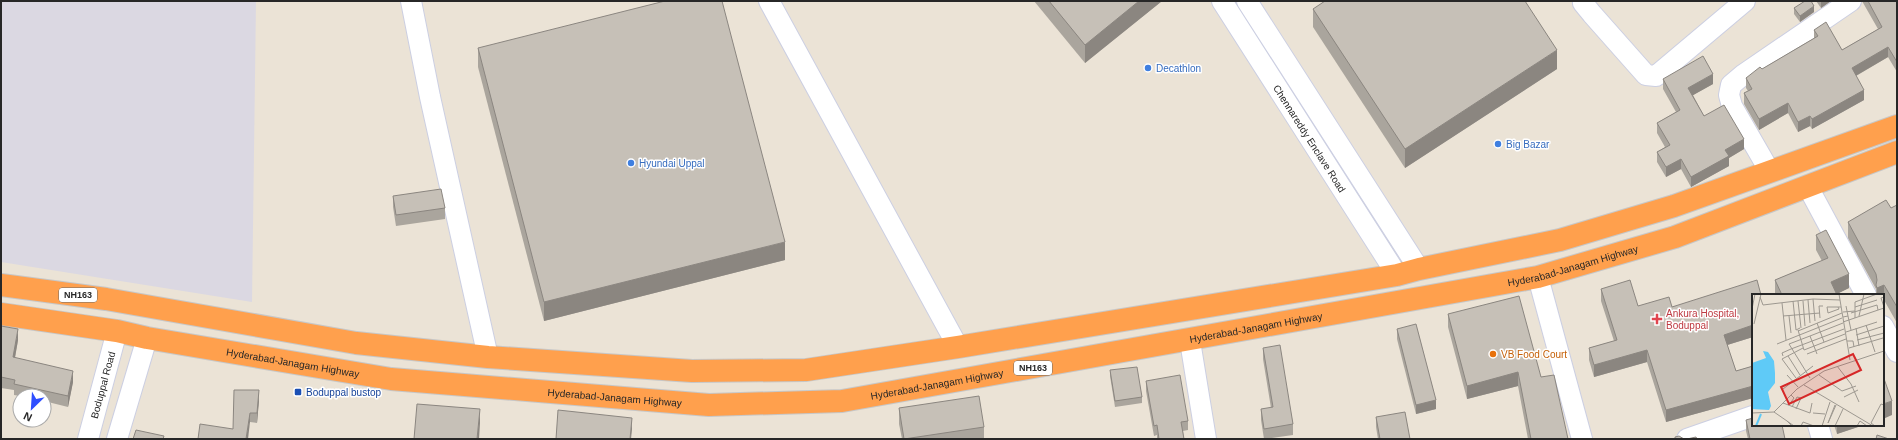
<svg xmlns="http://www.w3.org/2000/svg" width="1898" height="440" viewBox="0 0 1898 440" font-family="Helvetica,sans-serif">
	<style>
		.industrial { fill: #dbd8e2 }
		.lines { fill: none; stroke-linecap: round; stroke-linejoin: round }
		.minor-casing { stroke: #cccfe2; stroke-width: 22 }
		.highway-casing { stroke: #c7c7c7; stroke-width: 24 }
		.minor { stroke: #fff; stroke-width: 20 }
		.highway { stroke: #ffa04d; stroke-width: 22 }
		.wall { fill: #aaa59d }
		.shaded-wall { fill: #8b8680 }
		.building { fill: #c6c0b7; stroke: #8b8680 }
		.shop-dot { fill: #3f7fe0; stroke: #fff; stroke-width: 1.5 }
		.health-dot { fill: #e0444e; stroke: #fff; stroke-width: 1.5 }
		.food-dot { fill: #e8710a; stroke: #fff; stroke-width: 1.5 }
		.transit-dot { fill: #1a4fb4; stroke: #fff; stroke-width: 1.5 }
		.labels { text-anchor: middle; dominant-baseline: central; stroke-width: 3; stroke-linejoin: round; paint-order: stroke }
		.shield { fill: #fff; stroke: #686868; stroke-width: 1 }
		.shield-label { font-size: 9px; font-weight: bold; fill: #272727 }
		.shop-label { font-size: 10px; fill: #366cbe; stroke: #fff; text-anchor: start }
		.street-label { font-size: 10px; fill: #272727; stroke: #fff }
		.health-label { font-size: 10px; fill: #be3a42; stroke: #fff; text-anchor: start }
		.food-label { font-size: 10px; fill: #c56008; stroke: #fff; text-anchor: start }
		.transit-label { font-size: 10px; fill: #164399; stroke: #fff; text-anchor: start }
		.inset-river { fill: none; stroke: #5fcaf7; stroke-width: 2 }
		.inset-road { fill: none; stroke: #9d9890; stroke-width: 1 }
		.view { fill: #d62828; fill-opacity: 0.15; stroke: #d62828; stroke-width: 2 }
		.inset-edge { fill: none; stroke: #272727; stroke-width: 2 }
	</style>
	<rect width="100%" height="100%" fill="#ebe3d6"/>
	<!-- industrial -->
	<path class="industrial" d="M1,1H256L252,302L1,262Z"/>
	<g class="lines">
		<!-- minor casing -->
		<g class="minor-casing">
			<g id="minor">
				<path d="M411,1L430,97L488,357"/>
				<path d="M769,1L958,347"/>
				<path id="s1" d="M1222,1L1397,275"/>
				<path d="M1247,1L1419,269"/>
				<path d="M1584,1L1583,3L1592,14L1646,75L1656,76L1745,1"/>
				<path d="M1770,172L1732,106L1729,95L1731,85L1744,74L1851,1"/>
				<path d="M1808,187L1866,295"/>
				<path d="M1538,277L1582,439"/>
				<path d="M1883,326L1897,352"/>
				<path d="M1190,341L1206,439"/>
				<path d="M1818,425L1822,439"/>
				<path id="s2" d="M88,439L117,331"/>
				<path d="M117,439L147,338"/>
				<path d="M1687,439L1753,416"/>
			</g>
		</g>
		<!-- highway casing -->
		<g class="highway-casing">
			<g id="highway">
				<path d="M1,285L106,299L356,343L488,357L692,371L806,370L958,347L1397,275L1419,269L1560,240L1674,206L1897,126"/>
				<path id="s3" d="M1,314L117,331L147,338L391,379L709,405L842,401L1538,277L1675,237L1897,152"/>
			</g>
		</g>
		<!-- minor -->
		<use href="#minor" class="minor"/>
		<!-- highway -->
		<use href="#highway" class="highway"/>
	</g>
	<!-- wall -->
	<g class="wall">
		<path d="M1034,1H1162L1085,63Z"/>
		<path d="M1816,1H1831L1821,8Z"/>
		<path d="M1862,1H1897V72L1888,57L1856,76L1864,100L1812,129L1810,126L1798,132L1788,113L1759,130L1744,104V93L1748,91L1746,88V78L1762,69L1814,38V30L1842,50L1878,29Z"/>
		<path d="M1794,8L1814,12L1800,22L1794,14Z"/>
		<path d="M1313,9L1557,69L1405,168L1313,27Z"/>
		<path d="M478,48L785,260L544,321L478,67Z"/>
		<path d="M1663,79L1713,84L1693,95L1704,116L1744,149L1729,158V166L1691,187L1681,169L1666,177L1657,162V152L1665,147L1657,133V123L1676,112L1663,89Z"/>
		<path d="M393,196L445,208V219L396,226L393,207Z"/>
		<path d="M1897,205V323L1884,300L1883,301V295H1876V289L1848,238V222L1891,208Z"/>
		<path d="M1816,235L1849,288L1836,294L1837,295H1775V280L1822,261L1816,250Z"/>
		<path d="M1601,289L1638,306L1672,307L1753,295V337L1727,345L1736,371L1753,366V398L1666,422L1647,362L1594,377L1589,360V348L1614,341L1601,301Z"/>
		<path d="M1448,314L1541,377L1568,439H1528L1518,386L1467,399L1448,327Z"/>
		<path d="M1,326L18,340L15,358L73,382L68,407L44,401V396H20L14,395V390L1,388Z"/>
		<path d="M1397,329L1436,409L1416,414L1397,339Z"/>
		<path d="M1263,348L1293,424V435L1264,439L1261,420V409L1271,408L1263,359Z"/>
		<path d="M1110,370L1142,397V403L1115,407L1110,376Z"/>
		<path d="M1146,381L1188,421V430L1183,431L1184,439H1157V435L1154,436L1146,391Z"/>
		<path d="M259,400L257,423L250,422L233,429Z"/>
		<path d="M899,408L984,427V439H902L899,424Z"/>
		<path d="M1376,417L1410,439H1378L1376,427Z"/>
		<path d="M1746,420L1785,439H1748L1746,431Z"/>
		<path d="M1834,425H1864L1837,434Z"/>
	</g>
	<!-- shaded-wall -->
	<g class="shaded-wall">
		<path d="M1139,1H1162L1085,63V45Z"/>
		<path d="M1821,1H1831L1821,8Z"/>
		<path d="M1814,6V12L1800,22V16Z"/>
		<path d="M1888,47V57L1852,78V68Z"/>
		<path d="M1557,50V69L1405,168V149Z"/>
		<path d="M1713,74V84L1688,98V88Z"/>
		<path d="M1864,90V100L1812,129V119Z"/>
		<path d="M1788,103V113L1759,130V119Z"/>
		<path d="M1810,116V126L1798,132V122Z"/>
		<path d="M1744,139V149L1729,158V166L1691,187V177L1725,150Z"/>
		<path d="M1681,159V169L1666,177V167Z"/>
		<path d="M785,242V260L544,321V302Z"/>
		<path d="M1849,274V288L1835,295L1831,282Z"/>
		<path d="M1884,285V300L1883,301V295H1877V288Z"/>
		<path d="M1753,325V337L1724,346V335Z"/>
		<path d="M18,329V340L13,368V357Z"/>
		<path d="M1647,350V362L1594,377V365Z"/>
		<path d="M73,371V382L68,407V396Z"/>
		<path d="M1518,372V386L1467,399V386Z"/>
		<path d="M1753,386V398L1666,422V410Z"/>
		<path d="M259,390V400L257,423V413Z"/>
		<path d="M1436,400V409L1416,414V405Z"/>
		<path d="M1892,401V415L1883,419V404Z"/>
		<path d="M480,409V423L479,439H477Z"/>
		<path d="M250,413V422L248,439H246Z"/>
		<path d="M632,418V429L631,439H630Z"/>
		<path d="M1837,425H1864L1837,434Z"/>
	</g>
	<!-- building -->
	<g class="building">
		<path d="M665,1H722L785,242L544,302L478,48Z"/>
		<path d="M1049,1H1139L1085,45Z"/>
		<path d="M1325,1H1525L1557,50L1405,149L1313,9Z"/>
		<path d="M1805,1H1811L1814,6L1800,16L1794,8Z"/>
		<path d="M1868,1H1897V62L1888,47L1852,68L1864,90L1812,119L1810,116L1798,122L1788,103L1759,119L1744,93L1752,89L1746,78L1760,67L1762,69L1818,36L1814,30L1826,22L1842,50L1882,27Z"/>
		<path d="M1703,56L1713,74L1688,88L1704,116L1724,105L1744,139L1725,150L1729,156L1691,177L1681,159L1666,167L1657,152L1670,145L1657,123L1680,110L1663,79Z"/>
		<path d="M441,189L445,208L396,215L393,196Z"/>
		<path d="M1886,200L1891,208L1897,205V307L1884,285L1877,288L1876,285L1877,280L1876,274L1848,222Z"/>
		<path d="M1826,230L1849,274L1831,282L1837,295H1782L1775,280L1828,258L1816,235Z"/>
		<path d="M1630,280L1638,306L1669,297L1672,307L1757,280L1761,295H1753V325L1724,335L1736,371L1753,366V386L1666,410L1647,350L1594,365L1589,348L1617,340L1601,289Z"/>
		<path d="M1519,296L1541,377L1554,375L1568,439H1531L1518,372L1467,386L1448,314Z"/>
		<path d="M1416,324L1436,400L1416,405L1397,329Z"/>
		<path d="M1,326L18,329L13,357L73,371L68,396L14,384L15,380L1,377Z"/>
		<path d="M1280,345L1293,424L1264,429L1261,409L1273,407L1263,348Z"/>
		<path d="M1137,367L1142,397L1115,401L1110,370Z"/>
		<path d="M1180,375L1188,421L1181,422L1184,439H1159L1157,425L1154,426L1146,381Z"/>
		<path d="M1883,376L1892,401L1883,404Z"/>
		<path d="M234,390H259L257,413H250L246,439H198L200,424L233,429Z"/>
		<path d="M979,396L984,427L904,439L899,408Z"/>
		<path d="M417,404L480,409L477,439H414Z"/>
		<path d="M558,410L632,418L630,439H556Z"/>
		<path d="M1405,412L1410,439H1380L1376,417Z"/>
		<path d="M1753,418V425H1782L1785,439H1750L1746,420Z"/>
		<path d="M136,430L164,436L163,439H133Z"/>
		<path d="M1877,435L1889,439H1876Z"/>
		<path d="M1679,436L1684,439H1675V437Z"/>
		<path d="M1696,437L1697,439H1687Z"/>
	</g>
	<!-- markers -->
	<g class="shop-dot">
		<circle cx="1148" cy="68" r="4"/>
		<circle cx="1498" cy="144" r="4"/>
		<circle cx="631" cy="163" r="4"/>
	</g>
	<path class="health-dot" d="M1655 313h4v4h4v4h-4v4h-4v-4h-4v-4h4z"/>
	<circle class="food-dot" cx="1493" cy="354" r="4"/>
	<rect class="transit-dot" x="294" y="388" width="8" height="8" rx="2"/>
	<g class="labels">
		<!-- shield labels -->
		<g class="shield">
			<rect x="59" y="288" width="38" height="14" rx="3"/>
			<rect x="1014" y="361" width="38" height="14" rx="3"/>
		</g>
		<g class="shield-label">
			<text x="78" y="295">NH163</text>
			<text x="1033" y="368">NH163</text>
		</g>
		<!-- shop labels -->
		<g class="shop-label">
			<text x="1156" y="68">Decathlon</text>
			<text x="1506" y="144">Big Bazar</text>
			<text x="639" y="163">Hyundai Uppal</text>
		</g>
		<!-- street labels -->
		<g class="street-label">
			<text stroke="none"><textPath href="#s1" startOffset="163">Chennareddy Enclave Road</textPath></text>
			<text stroke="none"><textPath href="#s3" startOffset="1591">Hyderabad-Janagam Highway</textPath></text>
			<text stroke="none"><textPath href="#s3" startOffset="1268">Hyderabad-Janagam Highway</textPath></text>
			<text stroke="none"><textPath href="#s3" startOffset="296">Hyderabad-Janagam Highway</textPath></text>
			<text stroke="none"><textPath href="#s2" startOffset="56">Boduppal Road</textPath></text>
			<text stroke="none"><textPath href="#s3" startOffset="944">Hyderabad-Janagam Highway</textPath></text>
			<text stroke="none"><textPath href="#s3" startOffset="620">Hyderabad-Janagam Highway</textPath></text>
		</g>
		<!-- health labels -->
		<g class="health-label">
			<text x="1666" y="313">Ankura Hospital,<tspan x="1666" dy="12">Boduppal</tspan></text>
		</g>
		<!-- food labels -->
		<g class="food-label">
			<text x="1501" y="354">VB Food Court</text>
		</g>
		<!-- transit labels -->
		<g class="transit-label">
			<text x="306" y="392">Boduppal bustop</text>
		</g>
	</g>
	<!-- overview -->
	<g transform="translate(1752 294)">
		<rect width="132" height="132" fill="#ebe3d6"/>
		<path d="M11,57L16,58L22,67L23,79V89L16,98L19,112L17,116L0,115V69L14,64Z" fill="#5fcaf7"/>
		<path class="inset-river" d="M4,132L9,120"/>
		<path class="inset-road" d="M87,0L98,66M8,3L11,11L61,5L88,6M132,3L129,4L132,13M61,5L63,27M56,6L58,29M41,7L44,36L48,34M46,7L49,34M51,7L53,32M30,9L34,46M86,13L87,15L76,19L75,13H89M103,13L125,6M0,15L3,0M91,18L103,17M99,19L125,11L126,16M31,22L68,19M37,22L39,39M96,22L99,36M107,22L112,0M91,23L96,22L94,12M68,24L67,12H71M103,24V8L125,0M91,28L132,14M65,29L72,48M2,30L9,0M114,31L123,58M104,34L107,52M46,36L52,56L93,40M46,37L90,19M94,38L125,28M104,41L132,32M58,42L91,29M105,46L132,39M95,47H101L102,53M25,50L90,24M97,54L131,44M55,60L94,45M31,62L30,59L39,55L92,35M36,62L48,81M85,72L99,90L107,108M35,81L46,93M67,81L90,97L104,92M44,84L30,65L51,54M58,84L37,50L58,42L65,60M52,91L121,132M31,95L61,72M92,103L106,96M31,109L58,119L60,109M37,111L42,104L39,101M83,111L76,129L84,111M40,113L45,103L49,104L44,115M22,118L35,127M0,119L22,118L45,95L72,77L132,57M61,119L73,120M40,132L35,127L42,132M49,132L51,128L62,132M70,132L78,108M83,132L91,115M105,132L108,127L115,132M123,132L119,129L129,110L132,111"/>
		<path class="view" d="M101,60L109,76L37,110L29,93Z"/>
		<rect width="132" height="132" class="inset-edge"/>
	</g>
	<!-- border -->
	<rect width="1898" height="440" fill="none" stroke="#272727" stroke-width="4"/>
	<!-- north arrow -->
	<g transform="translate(32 408) rotate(205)"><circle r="19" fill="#ffffff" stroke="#a9a9a9"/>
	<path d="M0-3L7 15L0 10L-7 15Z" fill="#2f4fff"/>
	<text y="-6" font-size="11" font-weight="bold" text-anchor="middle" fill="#272727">N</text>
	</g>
</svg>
